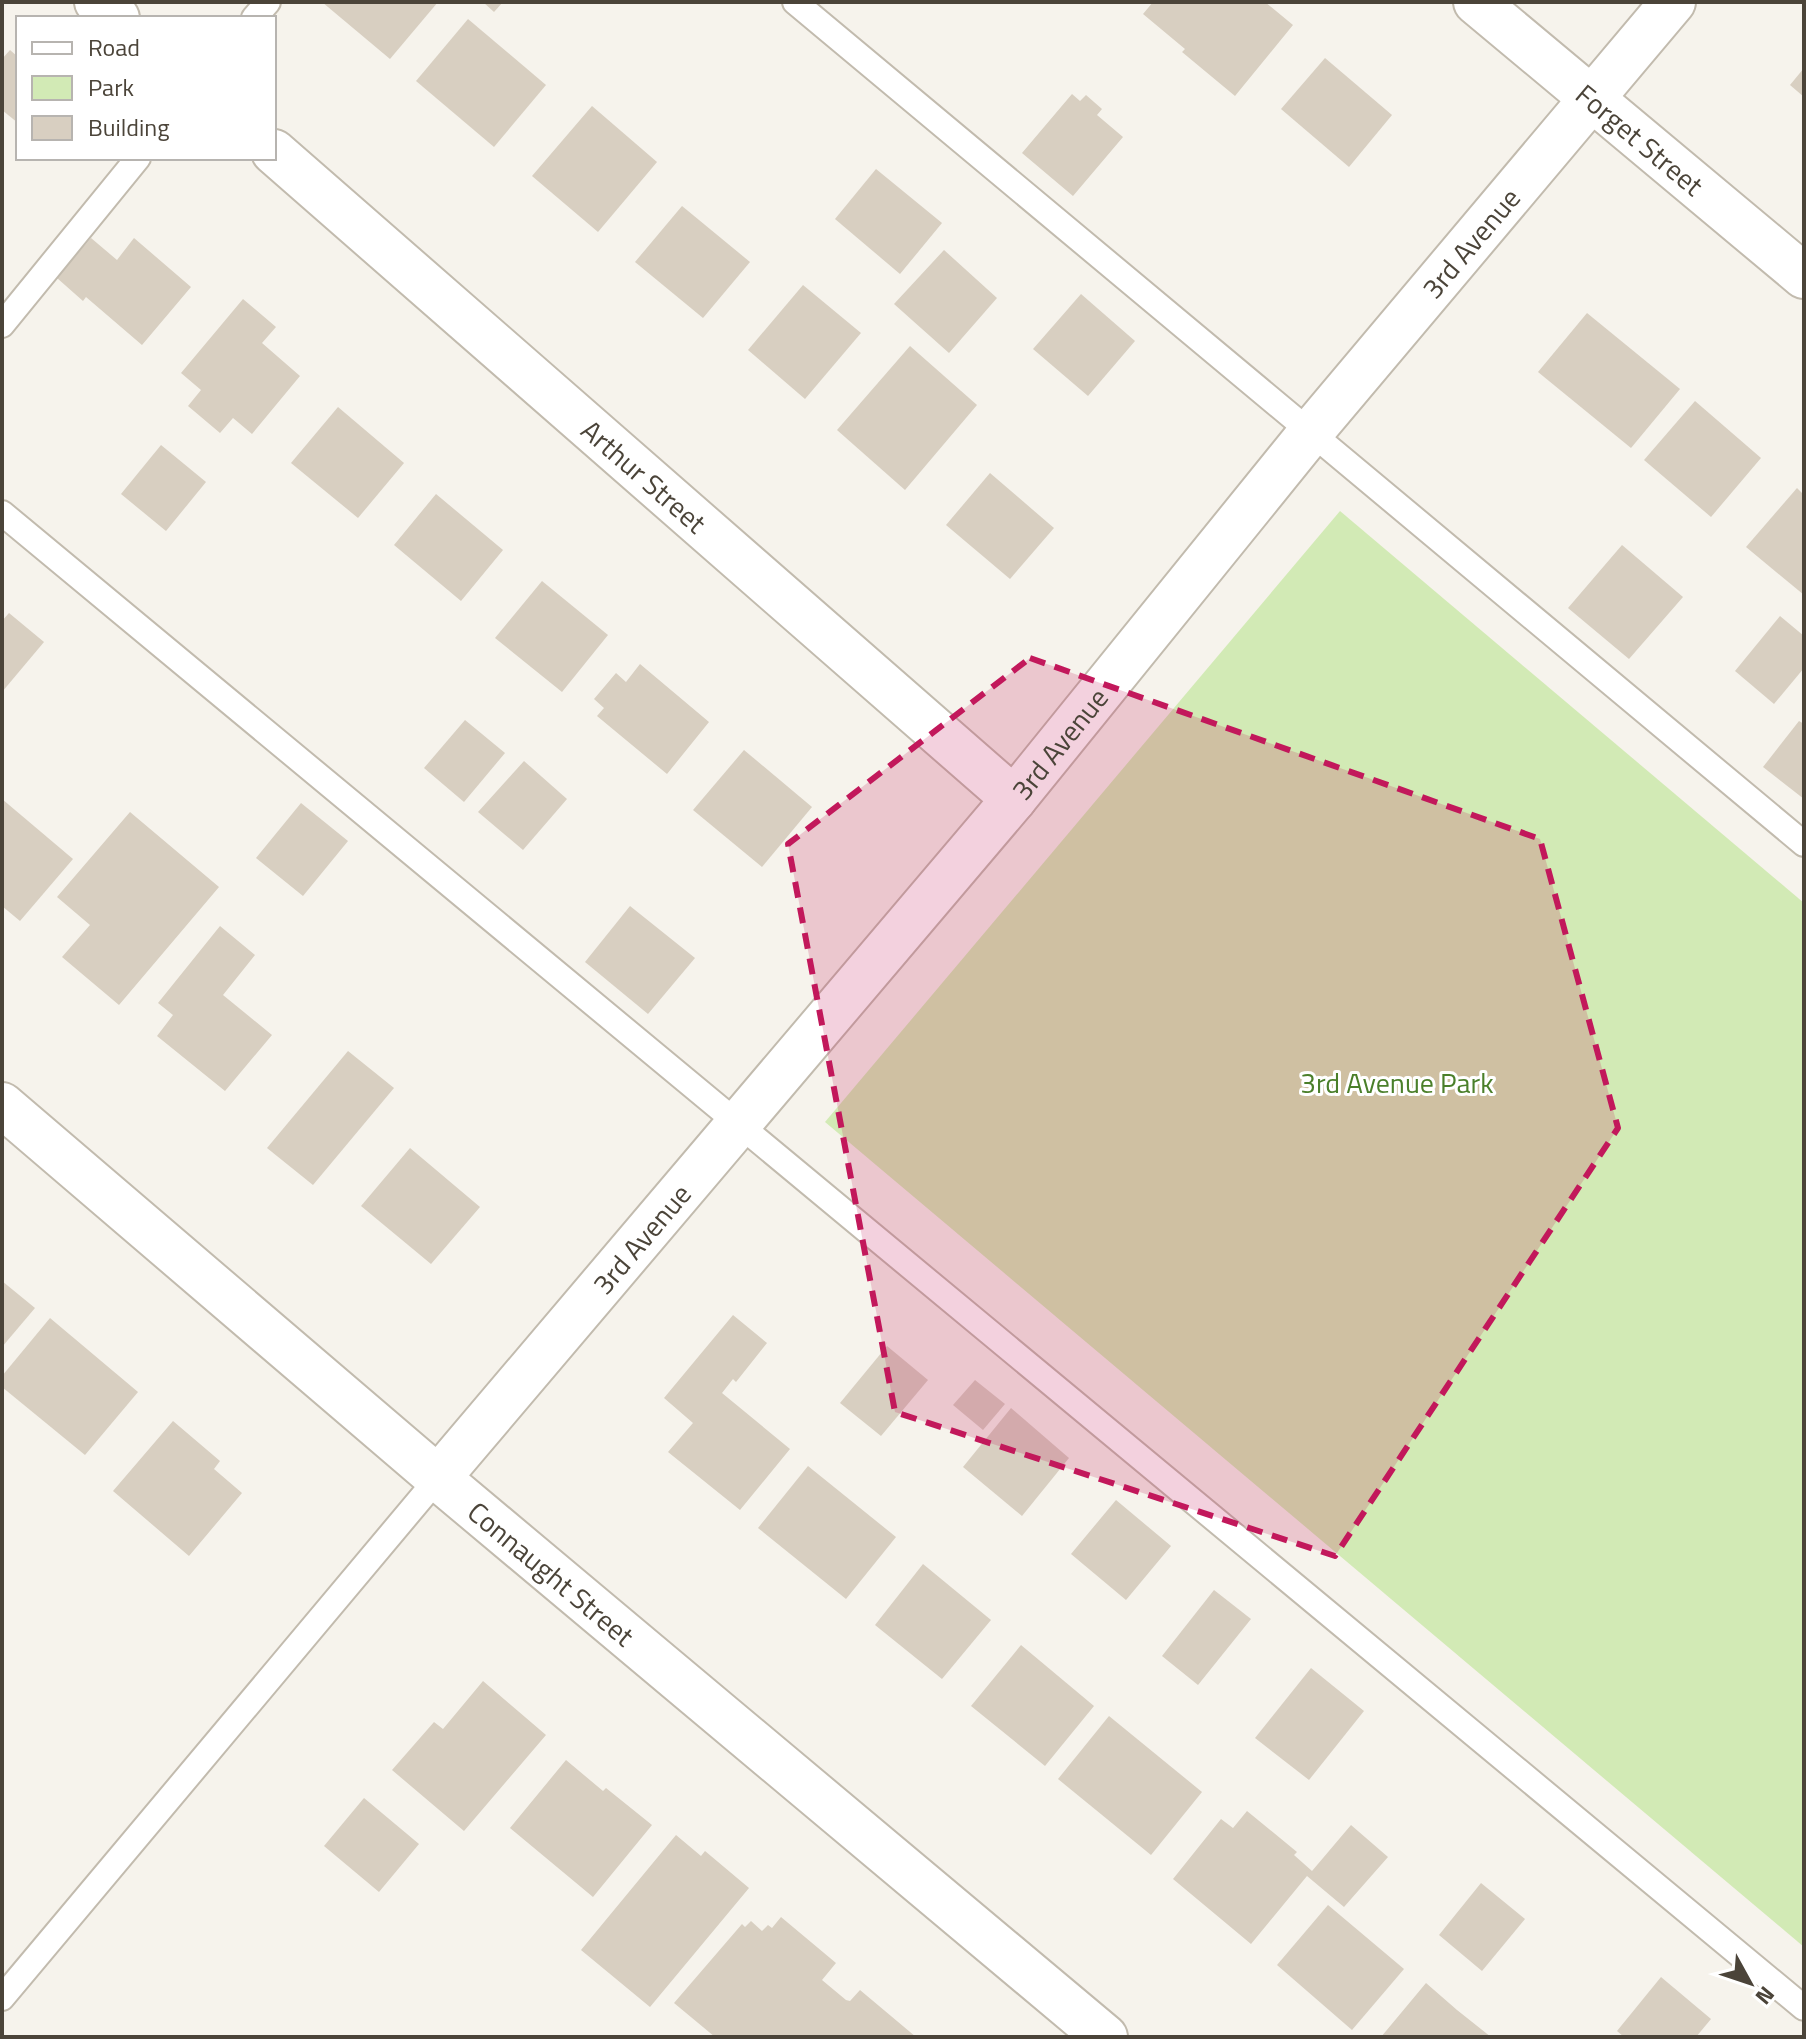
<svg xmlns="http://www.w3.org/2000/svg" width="1806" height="2039" viewBox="0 0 1806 2039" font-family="'Titillium Web',sans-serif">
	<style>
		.green { fill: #d2eab5 }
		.building { fill: #d8cfc1 }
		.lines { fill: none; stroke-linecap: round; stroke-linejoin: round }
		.service-casing { stroke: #c2bbae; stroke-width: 28 }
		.minor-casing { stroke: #c2bbae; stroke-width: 48 }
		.service { stroke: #fff; stroke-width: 24 }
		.minor { stroke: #fff; stroke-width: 44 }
		.marked { fill: #c2185b; fill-opacity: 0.2; stroke: #c2185b; stroke-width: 6; stroke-dasharray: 16 10; stroke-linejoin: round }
		.labels { text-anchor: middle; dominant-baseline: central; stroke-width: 6; stroke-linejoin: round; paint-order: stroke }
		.street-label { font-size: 28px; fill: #4b4439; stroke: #fff }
		.park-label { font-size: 28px; fill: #4a7f2a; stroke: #fff }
	</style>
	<rect width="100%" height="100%" fill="#f6f3ec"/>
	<!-- green -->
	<path class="green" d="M1340,511L1804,903V1947L825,1122Z"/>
	<!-- building -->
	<g class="building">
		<path d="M322,2H438L390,59Z"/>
		<path d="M483,2H503L494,12Z"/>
		<path d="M1153,2H1265L1293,25L1235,96L1182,52L1185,49L1143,14Z"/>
		<path d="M468,19L546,85L494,147L416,81Z"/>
		<path d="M10,50L18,57V123L2,110V59Z"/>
		<path d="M1325,58L1392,115L1349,167L1281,109Z"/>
		<path d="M1804,68V97L1790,85Z"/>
		<path d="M1072,94L1080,101L1086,95L1102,109L1097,115L1123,137L1073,196L1022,153Z"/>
		<path d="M592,106L657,162L598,232L532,176Z"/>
		<path d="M876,169L942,223L900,274L835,219Z"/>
		<path d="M682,206L750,262L703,318L635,262Z"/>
		<path d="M91,238L117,260L134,238L191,287L142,345L86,297L83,301L57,278Z"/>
		<path d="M944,250L997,298L949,353L894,304Z"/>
		<path d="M803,285L861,333L805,399L748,350Z"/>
		<path d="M1081,294L1135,341L1088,396L1033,349Z"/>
		<path d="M243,299L276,327L262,343L300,376L252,434L233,418L220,433L188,406L201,390L181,373Z"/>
		<path d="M1587,313L1680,389L1631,448L1538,372Z"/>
		<path d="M910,346L977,405L905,490L837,430Z"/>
		<path d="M1695,401L1761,458L1711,517L1644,460Z"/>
		<path d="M338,407L404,463L358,518L291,463Z"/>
		<path d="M161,445L206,482L166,531L121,494Z"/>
		<path d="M990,473L1054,528L1010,579L946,525Z"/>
		<path d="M1797,488L1804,495V595L1746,547Z"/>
		<path d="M436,494L503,550L461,601L394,545Z"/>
		<path d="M1622,545L1683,597L1629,659L1568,608Z"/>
		<path d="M542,581L608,635L562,692L495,638Z"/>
		<path d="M9,613L44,642L2,692V621Z"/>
		<path d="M1780,616L1804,636V668L1774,704L1735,671Z"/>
		<path d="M640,664L709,722L667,774L597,716L604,708L594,699L616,673L626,682Z"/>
		<path d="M465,720L505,753L464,802L424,768Z"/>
		<path d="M1799,721L1804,724V799L1763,767Z"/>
		<path d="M744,750L812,807L762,867L693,810Z"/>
		<path d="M524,761L567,799L523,850L478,812Z"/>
		<path d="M2,799L73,859L20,921L2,906Z"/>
		<path d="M301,803L348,841L303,896L256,858Z"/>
		<path d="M130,812L219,887L119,1005L62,957L90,925L57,897Z"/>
		<path d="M630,906L695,958L648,1014L585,962Z"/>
		<path d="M220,926L255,955L223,995L272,1035L225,1091L157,1036L173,1015L158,1003Z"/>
		<path d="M348,1051L394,1088L313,1185L267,1148Z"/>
		<path d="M410,1148L480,1207L431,1264L361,1206Z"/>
		<path d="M2,1281L35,1308L2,1347Z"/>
		<path d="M733,1315L767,1343L736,1382L733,1379L722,1393L790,1449L740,1510L668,1452L693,1423L664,1398Z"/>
		<path d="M50,1318L138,1392L85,1455L2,1387V1376Z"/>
		<path d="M887,1346L928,1380L881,1436L840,1403Z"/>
		<path d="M975,1380L1005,1404L983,1430L953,1405Z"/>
		<path d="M1011,1408L1069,1458L1022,1516L963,1467Z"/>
		<path d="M173,1421L220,1461L214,1469L242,1493L189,1556L113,1491Z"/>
		<path d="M808,1466L896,1537L846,1599L758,1528Z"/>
		<path d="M1116,1500L1171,1546L1126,1600L1071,1554Z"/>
		<path d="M923,1564L991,1620L942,1679L875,1625Z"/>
		<path d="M1214,1590L1251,1619L1198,1685L1162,1656Z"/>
		<path d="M1021,1645L1094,1706L1045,1766L971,1706Z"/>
		<path d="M1311,1668L1364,1711L1309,1780L1255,1738Z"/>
		<path d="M483,1681L546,1735L464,1831L392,1770L434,1722L443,1729Z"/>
		<path d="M1109,1716L1202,1792L1151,1855L1058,1779Z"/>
		<path d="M566,1760L603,1791L606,1788L652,1825L593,1897L510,1828Z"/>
		<path d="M364,1798L419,1844L379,1892L324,1846Z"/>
		<path d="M1247,1811L1297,1852L1294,1855L1312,1871L1351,1825L1388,1857L1344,1907L1307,1876L1251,1944L1173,1879L1221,1819L1233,1828Z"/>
		<path d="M676,1835L701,1856L705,1851L749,1888L650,2007L581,1950Z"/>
		<path d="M1481,1883L1525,1919L1482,1971L1439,1935Z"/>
		<path d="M1328,1905L1404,1969L1352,2030L1277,1965Z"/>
		<path d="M781,1917L836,1963L822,1980L846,2000L850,2001L860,1990L916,2037H715L674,2003L742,1924L745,1927L751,1921L762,1931L768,1925L772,1928Z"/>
		<path d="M1661,1977L1711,2019L1696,2037H1624L1617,2031Z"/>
		<path d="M1426,1983L1457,2010L1491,2037H1381Z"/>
	</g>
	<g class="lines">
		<!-- service casing -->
		<g class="service-casing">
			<g id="service">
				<path d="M795,2L1804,844"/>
				<path d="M254,18L268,2"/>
				<path d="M2,325L138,158"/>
				<path d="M2,513L1804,2008"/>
				<path d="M2,1998L438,1478"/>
			</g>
		</g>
		<!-- minor casing -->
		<g class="minor-casing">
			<g id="minor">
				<path d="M97,2L117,18"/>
				<path id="s1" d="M1476,2L1804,276"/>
				<path id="s2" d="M274,152L1014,799"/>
				<path id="s3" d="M2,1105L438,1478L1105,2037"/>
				<path id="s4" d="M438,1478L1014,799L1311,432L1673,2"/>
			</g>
		</g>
		<!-- service -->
		<use href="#service" class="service"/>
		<!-- minor -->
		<use href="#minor" class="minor"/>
	</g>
	<!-- marked area -->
	<path class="marked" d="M1030,658L1540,839L1618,1128L1335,1556L895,1412L788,844Z"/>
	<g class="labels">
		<!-- street labels -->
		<g class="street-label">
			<text stroke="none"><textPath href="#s1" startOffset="214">Forget Street</textPath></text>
			<text stroke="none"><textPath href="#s4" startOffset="1610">3rd Avenue</textPath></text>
			<text stroke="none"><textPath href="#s2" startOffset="492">Arthur Street</textPath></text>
			<text stroke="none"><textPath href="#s4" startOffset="962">3rd Avenue</textPath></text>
			<text stroke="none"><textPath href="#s4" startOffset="314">3rd Avenue</textPath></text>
			<text stroke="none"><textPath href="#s3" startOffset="722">Connaught Street</textPath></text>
		</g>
		<!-- park labels -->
		<g class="park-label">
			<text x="1397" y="1082">3rd Avenue Park</text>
		</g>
	</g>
	<!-- border -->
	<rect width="1806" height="2039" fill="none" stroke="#4b4439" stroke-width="8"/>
	<!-- legend -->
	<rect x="16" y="16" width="260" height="144" fill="#ffffff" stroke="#b7b4b0" stroke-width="2"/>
	<rect x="32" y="42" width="40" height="12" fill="#ffffff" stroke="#b7b4b0" stroke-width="2"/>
	<text x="88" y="56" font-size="24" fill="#4b4439">Road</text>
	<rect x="32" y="76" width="40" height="24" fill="#d2eab5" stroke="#b7b4b0" stroke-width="2"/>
	<text x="88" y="96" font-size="24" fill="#4b4439">Park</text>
	<rect x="32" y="116" width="40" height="24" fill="#d8cfc1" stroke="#b7b4b0" stroke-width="2"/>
	<text x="88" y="136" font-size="24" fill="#4b4439">Building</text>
	<!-- north arrow -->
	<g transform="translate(1750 1983) rotate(130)" stroke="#ffffff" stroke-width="6" paint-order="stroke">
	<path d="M0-6L14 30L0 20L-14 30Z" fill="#4b4439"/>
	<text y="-12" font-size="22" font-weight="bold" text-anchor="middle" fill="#4b4439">N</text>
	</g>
</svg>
